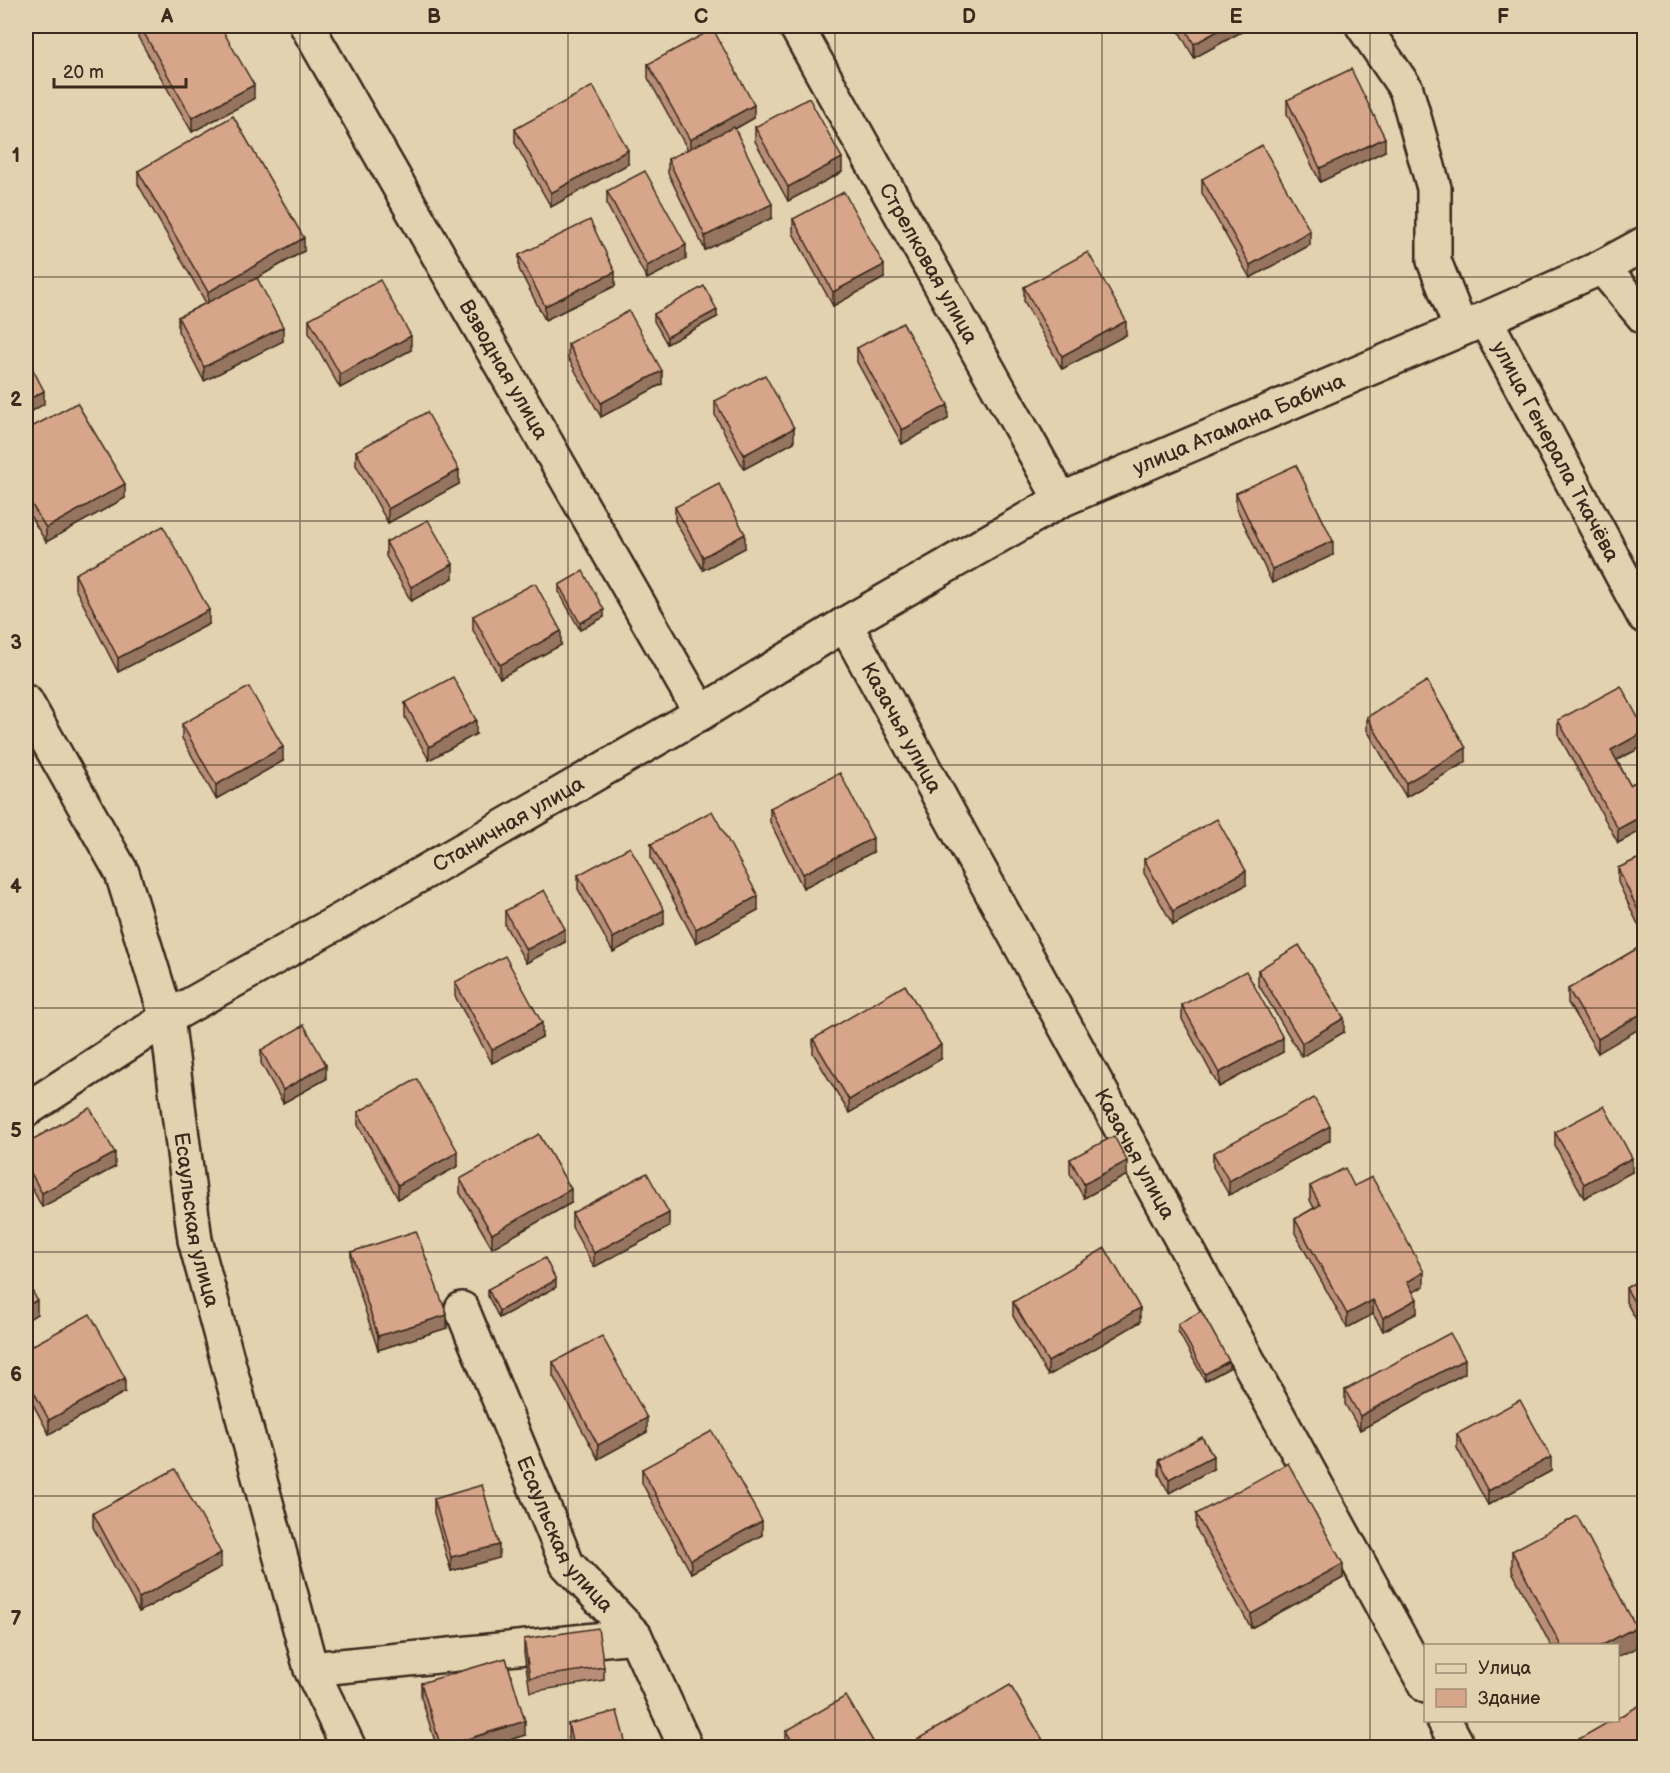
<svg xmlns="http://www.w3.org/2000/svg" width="1670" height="1773" viewBox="0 0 1670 1773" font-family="'Balsamiq Sans',sans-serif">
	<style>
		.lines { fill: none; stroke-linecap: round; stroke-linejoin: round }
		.street-casing { stroke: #3b2a1e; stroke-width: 38 }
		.street { stroke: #e3d2af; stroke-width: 33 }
		.wall { fill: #b98e77; stroke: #3b2a1e; stroke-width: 1.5 }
		.shaded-wall { fill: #967461; stroke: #3b2a1e; stroke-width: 1.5 }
		.building { fill: #d7a58a; stroke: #3b2a1e; stroke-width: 1.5 }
		.grid { fill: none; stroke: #3b2a1e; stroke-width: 1.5; stroke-opacity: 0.55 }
		.labels { text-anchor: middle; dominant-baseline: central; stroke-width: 6; stroke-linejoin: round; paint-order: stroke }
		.street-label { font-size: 21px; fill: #3b2a1e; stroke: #e3d2af }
		.neatline { fill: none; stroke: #3b2a1e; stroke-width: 2 }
		.grid-label { font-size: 20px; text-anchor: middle; font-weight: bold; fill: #3b2a1e }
	</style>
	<rect width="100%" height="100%" fill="#e3d2af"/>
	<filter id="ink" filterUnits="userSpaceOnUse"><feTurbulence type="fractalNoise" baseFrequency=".0167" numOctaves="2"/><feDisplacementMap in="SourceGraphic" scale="12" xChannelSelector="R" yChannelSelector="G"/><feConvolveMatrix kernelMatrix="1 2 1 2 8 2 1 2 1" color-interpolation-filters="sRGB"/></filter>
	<g filter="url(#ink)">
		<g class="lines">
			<!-- street casing -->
			<g class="street-casing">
				<g id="street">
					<path id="s1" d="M307,26L701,713"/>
					<path id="s2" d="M796,26L1061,500"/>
					<path d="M1363,26L1406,89L1434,188V261L1461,329"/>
					<path d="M1602,267L1644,317"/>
					<path id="s3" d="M1485,319L1644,616"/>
					<path id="s4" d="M845,624L1426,1686"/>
					<path id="s5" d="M26,702L122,873L167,1018L195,1240L311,1669L349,1748"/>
					<path id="s6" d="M26,1110L167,1018L336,923L701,713L845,624L1061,500L1485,319L1602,267L1644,244"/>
					<path id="s7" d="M462,1309L567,1564L635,1636L686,1748"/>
					<path d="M311,1669L635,1636"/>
					<path d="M1444,1720L1459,1748"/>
				</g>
			</g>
			<!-- street -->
			<use href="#street" class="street"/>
		</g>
		<!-- wall -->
		<g class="wall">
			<path d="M138,26H220L254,99L192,132L138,37Z"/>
			<path d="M1176,26H1252L1194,58Z"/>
			<path d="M648,64L754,118L735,129L772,218L705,250L668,173V159L688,150L648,78Z"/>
			<path d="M1287,100L1385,151L1320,182L1287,114Z"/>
			<path d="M755,127L842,172L788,201L755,141Z"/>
			<path d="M515,129L628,164L551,207L515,143Z"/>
			<path d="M138,171L304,251L257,278L283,341L204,381L178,331V317L206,303L138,184Z"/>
			<path d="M1202,179L1310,245L1250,278L1202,193Z"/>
			<path d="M607,191L686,259L647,279L607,205Z"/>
			<path d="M793,219L884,278L833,306L793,233Z"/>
			<path d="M519,255L615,286L545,320L519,269Z"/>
			<path d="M1024,287L1126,335L1062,369L1024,301Z"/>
			<path d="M654,314L717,317L667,344L654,321Z"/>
			<path d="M309,319L411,350L340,388L309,333Z"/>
			<path d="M568,344L662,384L601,417L568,358Z"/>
			<path d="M857,348L948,419L902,444L857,362Z"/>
			<path d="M715,401L794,442L744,469L715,415Z"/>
			<path d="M26,430L125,498L46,542L26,509Z"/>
			<path d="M356,451L459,484L388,523L356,465Z"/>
			<path d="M1236,493L1333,555L1272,583L1236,507Z"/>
			<path d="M675,507L745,548L703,570L675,521Z"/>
			<path d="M386,542L453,578L411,601L386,556Z"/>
			<path d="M75,574L209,624L118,672L75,588Z"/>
			<path d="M559,585L604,617L580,630L559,592Z"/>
			<path d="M473,616L561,645L500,678L473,630Z"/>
			<path d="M405,703L476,734L429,760L405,717Z"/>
			<path d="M1367,717L1466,762L1406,797L1367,730Z"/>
			<path d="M1558,720L1644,746L1617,760L1630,785L1644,777V829L1618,843L1558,734Z"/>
			<path d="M182,724L283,761L216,799L182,738Z"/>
			<path d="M770,808L873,852L803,888L770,822Z"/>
			<path d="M651,844L758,910L696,943L651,858Z"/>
			<path d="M1644,856V937L1618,882V868Z"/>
			<path d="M1144,859L1246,885L1173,925L1144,873Z"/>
			<path d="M578,875L664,924L613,952L578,889Z"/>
			<path d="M505,911L565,942L526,963L505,925Z"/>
			<path d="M1638,948L1598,1053L1568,1003V989Z"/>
			<path d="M1258,970L1344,1032L1302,1057L1258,984Z"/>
			<path d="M455,982L542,1037L492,1063L455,996Z"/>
			<path d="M1182,1005L1283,1052L1219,1087L1182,1019Z"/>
			<path d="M813,1039L941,1059L849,1113L813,1053Z"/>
			<path d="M261,1050L326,1079L283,1103L261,1063Z"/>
			<path d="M358,1112L458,1166L398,1199L358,1125Z"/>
			<path d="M1555,1132L1632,1172L1584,1198L1555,1146Z"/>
			<path d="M1330,1140L1229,1195L1213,1167V1153Z"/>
			<path d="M26,1143L115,1167L42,1207L26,1177Z"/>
			<path d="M1070,1159L1127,1175L1084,1198L1070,1173Z"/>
			<path d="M460,1179L571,1203L492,1248L460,1193Z"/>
			<path d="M1310,1186H1354L1424,1286L1413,1292L1417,1313L1383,1331L1373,1314L1347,1328L1295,1233V1219L1314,1208L1310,1200Z"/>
			<path d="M572,1213L669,1227L594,1267L572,1227Z"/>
			<path d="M351,1252L447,1328L378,1350L351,1266Z"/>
			<path d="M1644,1277V1333L1626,1302V1288Z"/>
			<path d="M556,1287L499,1318L488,1296V1289Z"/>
			<path d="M1013,1302L1140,1322L1048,1376L1013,1316Z"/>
			<path d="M1178,1324L1229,1368L1205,1381L1178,1331Z"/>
			<path d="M26,1349L125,1392L49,1434L26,1391Z"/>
			<path d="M553,1362L647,1432L598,1459L553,1376Z"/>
			<path d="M1465,1373L1360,1430L1345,1404V1390Z"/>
			<path d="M1457,1434L1551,1471L1488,1505L1457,1448Z"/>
			<path d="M1159,1460L1213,1469L1169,1493L1159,1474Z"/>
			<path d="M642,1469L762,1535L691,1573L642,1483Z"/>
			<path d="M434,1499L499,1558L451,1571L434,1513Z"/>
			<path d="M93,1513L221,1567L139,1612L93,1527Z"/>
			<path d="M1196,1514L1343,1578L1251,1628L1196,1528Z"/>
			<path d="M1512,1551L1636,1648L1617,1646H1551L1512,1571Z"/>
			<path d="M524,1639L604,1667V1680L530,1692L524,1653Z"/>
			<path d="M421,1683L525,1735L484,1748H437L421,1697Z"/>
			<path d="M568,1724L627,1748H570L568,1738Z"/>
			<path d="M786,1731L877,1748H788L786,1745Z"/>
			<path d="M918,1739L1046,1748H918Z"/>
			<path d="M1579,1739L1644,1748H1579Z"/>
		</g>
		<!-- shaded-wall -->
		<g class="shaded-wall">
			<path d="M1227,26H1252L1194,58V44Z"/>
			<path d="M254,85V99L192,132V118Z"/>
			<path d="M754,105V118L690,154V140Z"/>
			<path d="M1385,138V151L1320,182V168Z"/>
			<path d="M628,150V164L551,207V193Z"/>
			<path d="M842,158V172L788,201V187Z"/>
			<path d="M772,204V218L705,250V236Z"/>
			<path d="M1310,231V245L1250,278V265Z"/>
			<path d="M304,238V251L208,306V292Z"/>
			<path d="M686,245V259L647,279V266Z"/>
			<path d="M884,265V278L833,306V292Z"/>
			<path d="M615,272V286L545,320V306Z"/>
			<path d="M717,310V317L667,344V337Z"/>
			<path d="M1126,321V335L1062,369V356Z"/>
			<path d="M283,327V341L204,381V367Z"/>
			<path d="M411,336V350L340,388V374Z"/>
			<path d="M662,371V384L601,417V403Z"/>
			<path d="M44,391V404L26,415V401Z"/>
			<path d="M948,405V419L902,444V430Z"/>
			<path d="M794,428V442L744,469V455Z"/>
			<path d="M459,470V484L388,523V509Z"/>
			<path d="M125,484V498L46,542V528Z"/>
			<path d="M745,534V548L703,570V557Z"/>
			<path d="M1333,541V555L1272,583V569Z"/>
			<path d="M453,564V578L411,601V587Z"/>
			<path d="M209,610V624L118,672V658Z"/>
			<path d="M604,610V617L580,630V623Z"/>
			<path d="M561,631V645L500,678V665Z"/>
			<path d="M476,720V734L429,760V747Z"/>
			<path d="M1644,732V746L1611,763V750Z"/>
			<path d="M283,747V761L216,799V785Z"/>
			<path d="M1466,748V762L1406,797V783Z"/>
			<path d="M1644,815V829L1618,843V829Z"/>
			<path d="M873,838V852L803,888V874Z"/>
			<path d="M1246,871V885L1173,925V911Z"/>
			<path d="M758,896V910L696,943V929Z"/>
			<path d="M664,910V924L613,952V938Z"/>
			<path d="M565,929V942L526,963V950Z"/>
			<path d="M1644,1012V1026L1598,1053V1039Z"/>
			<path d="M1344,1018V1032L1302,1057V1043Z"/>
			<path d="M542,1023V1037L492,1063V1050Z"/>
			<path d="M1283,1038V1052L1219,1087V1073Z"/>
			<path d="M941,1045V1059L849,1113V1100Z"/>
			<path d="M326,1065V1079L283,1103V1090Z"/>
			<path d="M1330,1126V1140L1229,1195V1181Z"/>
			<path d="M458,1152V1166L398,1199V1185Z"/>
			<path d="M115,1153V1167L42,1207V1193Z"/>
			<path d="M1632,1158V1172L1584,1198V1184Z"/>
			<path d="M1127,1161V1175L1084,1198V1184Z"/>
			<path d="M571,1189V1203L492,1248V1234Z"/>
			<path d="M669,1213V1227L594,1267V1253Z"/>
			<path d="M1424,1272V1286L1407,1296V1282Z"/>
			<path d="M556,1280V1287L499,1318V1311Z"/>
			<path d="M1417,1299V1313L1383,1331V1318Z"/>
			<path d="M37,1300V1314L26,1321V1307Z"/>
			<path d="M1373,1300V1314L1347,1328V1314Z"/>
			<path d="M1140,1308V1322L1048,1376V1362Z"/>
			<path d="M447,1315V1328L378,1350V1336Z"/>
			<path d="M1465,1359V1373L1360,1430V1416Z"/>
			<path d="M1229,1361V1368L1205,1381V1374Z"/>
			<path d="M125,1378V1392L49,1434V1420Z"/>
			<path d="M647,1418V1432L598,1459V1445Z"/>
			<path d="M1213,1456V1469L1169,1493V1479Z"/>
			<path d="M1551,1457V1471L1488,1505V1491Z"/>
			<path d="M762,1521V1535L691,1573V1560Z"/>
			<path d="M499,1545V1558L451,1571V1557Z"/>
			<path d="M221,1553V1567L139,1612V1598Z"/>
			<path d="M1343,1564V1578L1251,1628V1614Z"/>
			<path d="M1636,1627V1648L1617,1657V1646H1601Z"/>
			<path d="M525,1721V1735L484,1748H441Z"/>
		</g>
		<!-- building -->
		<g class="building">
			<path d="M140,26H220L254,85L192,118Z"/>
			<path d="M1184,26H1227L1194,44Z"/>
			<path d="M713,29L754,105L690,140L648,64Z"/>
			<path d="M1351,69L1385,138L1320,168L1287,100Z"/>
			<path d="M593,86L628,150L551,193L515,129Z"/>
			<path d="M809,98L842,158L788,187L755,127Z"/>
			<path d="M233,116L304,238L208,292L138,171Z"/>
			<path d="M734,127L772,204L705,236L668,159Z"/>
			<path d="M1262,145L1310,231L1250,265L1202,179Z"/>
			<path d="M645,171L686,245L647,266L607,191Z"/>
			<path d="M844,192L884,265L833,292L793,219Z"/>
			<path d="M590,220L615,272L545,306L519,255Z"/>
			<path d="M1088,252L1126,321L1062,356L1024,287Z"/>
			<path d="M257,278L283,327L204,367L178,317Z"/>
			<path d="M380,280L411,336L340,374L309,319Z"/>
			<path d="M704,286L717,310L667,337L654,314Z"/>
			<path d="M629,311L662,371L601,403L568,344Z"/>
			<path d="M903,323L948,405L902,430L857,348Z"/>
			<path d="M26,356L44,391L26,401Z"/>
			<path d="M765,375L794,428L744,455L715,401Z"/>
			<path d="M77,403L125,484L46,528L26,495V430Z"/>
			<path d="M427,412L459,470L388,509L356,451Z"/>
			<path d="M1296,465L1333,541L1272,569L1236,493Z"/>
			<path d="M719,484L745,534L703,557L675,507Z"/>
			<path d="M428,520L453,564L411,587L386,542Z"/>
			<path d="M163,526L209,610L118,658L75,574Z"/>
			<path d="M583,571L604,610L580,623L559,585Z"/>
			<path d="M535,583L561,631L500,665L473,616Z"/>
			<path d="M453,677L476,720L429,747L405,703Z"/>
			<path d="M1427,681L1466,748L1406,783L1367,717Z"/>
			<path d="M1621,686L1644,729V732L1611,750L1630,785L1644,777V815L1618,829L1558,720Z"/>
			<path d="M249,687L283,747L216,785L182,724Z"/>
			<path d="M840,773L873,838L803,874L770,808Z"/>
			<path d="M712,811L758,896L696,929L651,844Z"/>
			<path d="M1217,819L1246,871L1173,911L1144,859Z"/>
			<path d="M630,847L664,910L613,938L578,875Z"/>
			<path d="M1644,856V923L1618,868Z"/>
			<path d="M544,890L565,929L526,950L505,911Z"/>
			<path d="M1299,945L1344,1018L1302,1043L1258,970Z"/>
			<path d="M1638,948L1644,959V1012L1598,1039L1568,989Z"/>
			<path d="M505,956L542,1023L492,1050L455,982Z"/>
			<path d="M1246,971L1283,1038L1219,1073L1182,1005Z"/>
			<path d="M905,985L941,1045L849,1100L813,1039Z"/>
			<path d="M304,1025L326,1065L283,1090L261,1050Z"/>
			<path d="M417,1079L458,1152L398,1185L358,1112Z"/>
			<path d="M1314,1098L1330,1126L1229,1181L1213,1153Z"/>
			<path d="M1604,1106L1632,1158L1584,1184L1555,1132Z"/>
			<path d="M90,1108L115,1153L42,1193L26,1164V1143Z"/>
			<path d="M539,1134L571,1189L492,1234L460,1179Z"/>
			<path d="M1114,1136L1127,1161L1084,1184L1070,1159Z"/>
			<path d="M1345,1168L1354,1186L1372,1177L1424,1272L1407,1282L1417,1299L1383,1318L1373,1300L1347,1314L1295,1219L1320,1205L1310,1186Z"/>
			<path d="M647,1173L669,1213L594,1253L572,1213Z"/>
			<path d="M416,1231L447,1315L378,1336L351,1252Z"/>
			<path d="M1105,1248L1140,1308L1048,1362L1013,1302Z"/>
			<path d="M545,1258L556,1280L499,1311L488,1289Z"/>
			<path d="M1644,1277V1319L1626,1288Z"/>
			<path d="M26,1279L37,1300L26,1307Z"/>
			<path d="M1201,1311L1229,1361L1205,1374L1178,1324Z"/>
			<path d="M90,1314L125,1378L49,1420L26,1377V1349Z"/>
			<path d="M1450,1333L1465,1359L1360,1416L1345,1390Z"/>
			<path d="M602,1336L647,1418L598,1445L553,1362Z"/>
			<path d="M1520,1400L1551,1457L1488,1491L1457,1434Z"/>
			<path d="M712,1431L762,1521L691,1560L642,1469Z"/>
			<path d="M1202,1437L1213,1456L1169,1479L1159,1460Z"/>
			<path d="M1288,1463L1343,1564L1251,1614L1196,1514Z"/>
			<path d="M175,1469L221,1553L139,1598L93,1513Z"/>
			<path d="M482,1485L499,1545L451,1557L434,1499Z"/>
			<path d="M1577,1516L1636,1627L1601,1646H1561L1512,1551Z"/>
			<path d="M598,1628L604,1667L530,1678L524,1639Z"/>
			<path d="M506,1658L525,1721L441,1747L421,1683Z"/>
			<path d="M1010,1685L1046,1745L1041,1748H923L918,1739Z"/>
			<path d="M846,1696L877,1748H796L786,1731Z"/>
			<path d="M1644,1703V1748H1584L1579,1739L1612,1720H1617V1718Z"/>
			<path d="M617,1711L627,1748H574L568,1724Z"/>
		</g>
	</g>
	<!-- grid -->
	<path class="grid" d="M300,26V1748M568,26V1748M835,26V1748M1102,26V1748M1370,26V1748M26,277H1644M26,521H1644M26,765H1644M26,1008H1644M26,1252H1644M26,1496H1644"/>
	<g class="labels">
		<!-- street labels -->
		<g class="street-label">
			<text stroke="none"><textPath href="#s2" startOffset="272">Стрелковая улица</textPath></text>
			<text stroke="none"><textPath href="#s1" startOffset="396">Взводная улица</textPath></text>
			<text stroke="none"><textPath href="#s6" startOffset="1395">улица Атамана Бабича</textPath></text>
			<text stroke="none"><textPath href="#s3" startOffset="150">улица Генерала Ткачёва</textPath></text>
			<text stroke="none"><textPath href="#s4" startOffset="118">Казачья улица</textPath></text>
			<text stroke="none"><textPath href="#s6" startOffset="561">Станичная улица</textPath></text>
			<text stroke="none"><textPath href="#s4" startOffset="604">Казачья улица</textPath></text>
			<text stroke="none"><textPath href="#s5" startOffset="552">Есаульская улица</textPath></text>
			<text stroke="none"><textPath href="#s7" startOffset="249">Есаульская улица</textPath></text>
		</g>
	</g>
	<!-- margin -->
	<rect width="1670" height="1773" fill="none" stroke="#e3d2af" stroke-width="66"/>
	<!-- legend -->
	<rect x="1424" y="1644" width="195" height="78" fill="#e3d2af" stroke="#a08f75" stroke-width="1.5"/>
	<rect x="1436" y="1664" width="30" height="9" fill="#e3d2af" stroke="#a08f75" stroke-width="1.5"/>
	<text x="1478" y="1674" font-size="18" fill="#3b2a1e">Улица</text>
	<rect x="1436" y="1689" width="30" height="18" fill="#d7a58a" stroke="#a08f75" stroke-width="1.5"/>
	<text x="1478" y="1704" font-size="18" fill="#3b2a1e">Здание</text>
	<!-- scale -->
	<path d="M54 78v9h132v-9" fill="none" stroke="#3b2a1e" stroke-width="3"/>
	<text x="63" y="78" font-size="18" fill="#3b2a1e" stroke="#e3d2af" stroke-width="4.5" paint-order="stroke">20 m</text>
	<rect x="33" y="33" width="1604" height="1707" class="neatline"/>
	<g class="grid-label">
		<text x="167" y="23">A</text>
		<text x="434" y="23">B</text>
		<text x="701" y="23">C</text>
		<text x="969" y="23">D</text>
		<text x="1236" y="23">E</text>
		<text x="1503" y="23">F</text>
		<text x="16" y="162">1</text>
		<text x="16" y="406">2</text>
		<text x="16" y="649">3</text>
		<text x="16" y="893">4</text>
		<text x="16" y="1137">5</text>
		<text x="16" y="1381">6</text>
		<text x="16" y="1625">7</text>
	</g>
</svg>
